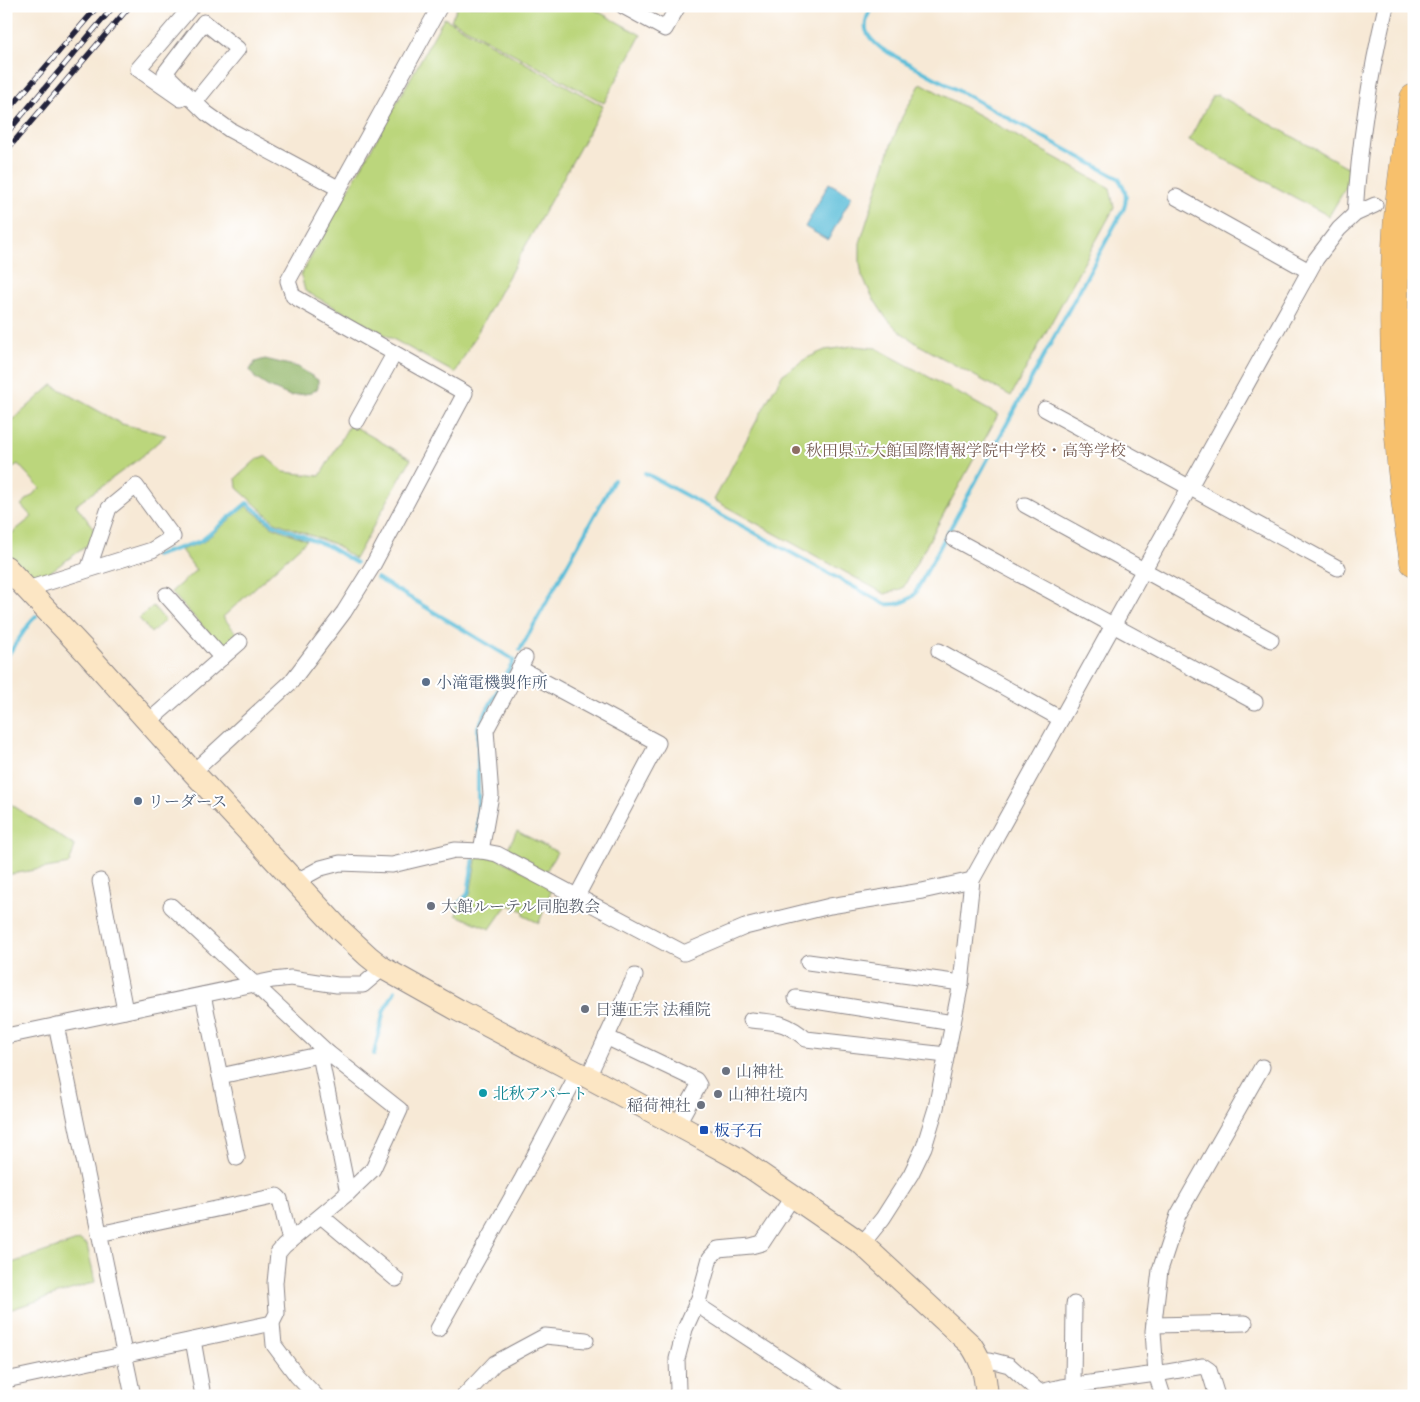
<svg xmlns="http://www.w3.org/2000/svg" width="1420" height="1402" viewBox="0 0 1420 1402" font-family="'IM FELL French Canon','Noto Serif JP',serif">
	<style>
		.green { fill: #bbd67c; stroke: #6e7c5c }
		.forest { fill: #94b76c; stroke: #5b6c54 }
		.water { fill: #5bbed9; stroke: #3e708a }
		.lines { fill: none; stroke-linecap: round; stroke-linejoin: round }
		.stream { stroke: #5bbed9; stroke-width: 4 }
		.street-casing { stroke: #8c8688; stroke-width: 17 }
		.secondary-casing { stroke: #8c8688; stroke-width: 24 }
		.highway-casing { stroke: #8c8688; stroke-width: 29 }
		.street { stroke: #fff; stroke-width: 15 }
		.secondary { stroke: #fce6c4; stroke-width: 22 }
		.highway { stroke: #f7c06c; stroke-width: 28 }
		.rail-casing { stroke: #22223b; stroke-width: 5.5 }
		.rail { stroke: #fff; stroke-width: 4; stroke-dasharray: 11; stroke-linecap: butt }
		.education-dot { fill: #8d6e63; stroke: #fff; stroke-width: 2 }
		.service-dot { fill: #5c6f8a; stroke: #fff; stroke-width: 2 }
		.worship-dot { fill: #6b7280; stroke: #fff; stroke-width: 2 }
		.culture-dot { fill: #0f9aa8; stroke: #fff; stroke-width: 2 }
		.transit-dot { fill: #1a4fb4; stroke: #fff; stroke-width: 2 }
		.labels { text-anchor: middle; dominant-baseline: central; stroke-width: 4; stroke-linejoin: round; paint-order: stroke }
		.education-label { font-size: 16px; fill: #785e54; stroke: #fff; text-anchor: start }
		.service-label { font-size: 16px; fill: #4e5e75; stroke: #fff; text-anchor: start }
		.worship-label { font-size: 16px; fill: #5b616d; stroke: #fff; text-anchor: start }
		.culture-label { font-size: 16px; fill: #0d838f; stroke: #fff; text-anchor: start }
		.transit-label { font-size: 16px; fill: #164399; stroke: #fff; text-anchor: start }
	</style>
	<rect width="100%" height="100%" fill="#fff"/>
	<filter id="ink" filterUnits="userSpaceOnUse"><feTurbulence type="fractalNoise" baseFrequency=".02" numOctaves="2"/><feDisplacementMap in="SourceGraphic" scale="10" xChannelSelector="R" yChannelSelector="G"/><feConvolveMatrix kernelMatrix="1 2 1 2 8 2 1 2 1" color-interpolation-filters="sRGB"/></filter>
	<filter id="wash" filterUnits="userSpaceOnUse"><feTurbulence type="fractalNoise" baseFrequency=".0096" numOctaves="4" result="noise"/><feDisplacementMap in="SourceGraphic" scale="20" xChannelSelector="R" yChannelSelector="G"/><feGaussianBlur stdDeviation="1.12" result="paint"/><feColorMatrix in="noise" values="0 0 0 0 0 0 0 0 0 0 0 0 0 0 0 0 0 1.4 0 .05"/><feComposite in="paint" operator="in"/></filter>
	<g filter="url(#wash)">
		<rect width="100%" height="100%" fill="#f7e9d6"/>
		<!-- green -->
		<g class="green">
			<path d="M458,6H588L641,35L604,103L451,20Z"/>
			<path d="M444,18L603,106L455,373L305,291L301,275Z"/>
			<path d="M921,83L1110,188L1114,208L1011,396L919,345L899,331L886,318L873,298L862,276L860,263V243L892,142L902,117Z"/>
			<path d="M1218,95L1351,169L1352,177L1329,216L1189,140L1212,96Z"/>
			<path d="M853,346L876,348L998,415L903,588L885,594L714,500L770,396L783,374L807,358L825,350Z"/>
			<path d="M52,385L122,424L166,435L140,458L76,505L97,533L91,543L44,576L29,577L6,551V538L32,517L21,505L40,488L18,464L8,471L6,470V426Z"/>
			<path d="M350,424L411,459L355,559L334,544L275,522L237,488L236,478L256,460L265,456L284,472L320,476Z"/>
			<path d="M246,506L273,527L307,540L223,617L238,635L225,646H221L171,592L196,570L181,550L203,542Z"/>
			<path d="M153,606L165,620L151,633L139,618Z"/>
			<path d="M6,801L75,846L69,864L6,875Z"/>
			<path d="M517,831L557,852L544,875L505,853Z"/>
			<path d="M477,854L495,857L553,886L539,923L524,916V911L509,905L504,909L490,929L456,915L459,906L470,895Z"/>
			<path d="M80,1240L87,1245L95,1282L6,1311V1265Z"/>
		</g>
		<!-- forest -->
		<path class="forest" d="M265,359L298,367L318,380V388L311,393L290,396L267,386L255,378L250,370L255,362Z"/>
		<!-- water -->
		<path class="water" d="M829,183L852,196L828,240L805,227Z"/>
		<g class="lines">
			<!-- stream -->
			<g class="stream">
				<path d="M645,473L885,604C897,605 905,603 914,595L1124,208C1128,196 1125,188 1118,178L882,49C864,35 861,27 872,6"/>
				<path d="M155,556L201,541L247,503L273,524L328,546L356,563"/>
				<path d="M377,578L514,660"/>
				<path d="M520,650L614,480"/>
				<path d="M6,658L31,621L36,616"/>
				<path d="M478,831V727L513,662"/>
				<path d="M458,904L468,894L473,860"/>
				<path d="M374,1054L384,1010L395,991"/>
			</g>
		</g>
	</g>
	<g filter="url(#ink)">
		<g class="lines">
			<!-- street casing -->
			<g class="street-casing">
				<g id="street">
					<path d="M623,6L665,29L678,6"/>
					<path d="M181,99L138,69L192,6"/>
					<path d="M195,102L238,49L204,22L165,73L206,113L230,130L338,188"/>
					<path d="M1176,197L1309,271"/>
					<path d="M1355,214C1359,145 1370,74 1386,6"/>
					<path d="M1045,409L1338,568"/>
					<path d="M357,421L394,354"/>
					<path d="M1025,505L1271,640"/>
					<path d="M954,539L1255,702"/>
					<path d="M27,589L152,550L173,537L136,486L109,508L88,570"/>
					<path d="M166,595L222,658"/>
					<path d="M939,651L1061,719"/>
					<path d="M519,668L658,743L577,896"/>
					<path d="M148,722L240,642"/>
					<path d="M193,772L291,682L344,612L372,567L465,393L293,296L288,281L440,6"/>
					<path d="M481,851L491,795L486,730L525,658"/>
					<path d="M100,881L125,1011"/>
					<path d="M295,882L321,868L340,863L392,865L455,850L481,851L497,854L684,953L745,927L830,906L922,891L972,880"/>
					<path d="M171,906L328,1053L400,1110L373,1169L348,1193L284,1246L278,1253L275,1283L277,1313L272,1323L274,1345L297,1376L316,1396"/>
					<path d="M808,962L961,983"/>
					<path d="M203,995L237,1158"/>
					<path d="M796,998L953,1023"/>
					<path d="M751,1020C777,1023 785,1021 806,1039L946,1055"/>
					<path d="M56,1025L133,1396"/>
					<path d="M6,1036L273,980L291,978L337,985H363L383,968"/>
					<path d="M606,1037L696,1080L699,1085L677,1125"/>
					<path d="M320,1055L348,1193"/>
					<path d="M220,1076L328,1053"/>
					<path d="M588,1077L635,976"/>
					<path d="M321,1216L396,1279"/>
					<path d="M99,1234L277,1196L280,1199L290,1241"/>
					<path d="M862,1244L883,1218L911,1174L924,1147L936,1108L961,983L972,880L1316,259L1339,229L1355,214L1375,205"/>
					<path d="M696,1304L837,1396"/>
					<path d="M1154,1325L1245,1323"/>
					<path d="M438,1329L521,1181L578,1073"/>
					<path d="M193,1340L203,1396"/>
					<path d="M981,1360H990L1009,1365L1039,1392L1061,1387L1156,1374L1203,1366L1209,1370L1217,1396"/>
					<path d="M6,1380L272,1323"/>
					<path d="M1073,1385L1074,1304"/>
					<path d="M464,1396L495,1363L545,1336L586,1340"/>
					<path d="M676,1396L678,1390L677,1359L685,1329L699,1298L710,1258L718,1249L751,1246L762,1243L793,1196"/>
					<path d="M1163,1396L1156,1374L1153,1331L1160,1270L1178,1215L1262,1067"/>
				</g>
			</g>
			<!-- secondary casing -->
			<g class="secondary-casing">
				<path id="secondary" d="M6,567L85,651L193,772L340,930L368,956L383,968L458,1010L578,1073L588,1077L692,1133L737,1158L862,1244L971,1345C983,1363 985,1374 987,1396"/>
			</g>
			<!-- highway casing -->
			<g class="highway-casing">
				<path id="highway" d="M1414,98C1407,142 1400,185 1397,230C1390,341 1396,452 1414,562"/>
			</g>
			<!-- street -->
			<use href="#street" class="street"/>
			<!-- secondary -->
			<use href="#secondary" class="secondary"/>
			<!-- highway -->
			<use href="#highway" class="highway"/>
			<!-- rail casing -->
			<g class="rail-casing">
				<g id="rail">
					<path d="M6,113L98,6"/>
					<path d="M6,134L114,6"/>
					<path d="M6,151L130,6"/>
				</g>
			</g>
			<!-- rail -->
			<use href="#rail" class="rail"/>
		</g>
	</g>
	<!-- markers -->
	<circle class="education-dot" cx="796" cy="450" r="5"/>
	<g class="service-dot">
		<circle cx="426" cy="682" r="5"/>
		<circle cx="138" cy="801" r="5"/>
	</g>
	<g class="worship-dot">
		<circle cx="431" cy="906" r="5"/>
		<circle cx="585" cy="1009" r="5"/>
		<circle cx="726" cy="1071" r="5"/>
		<circle cx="718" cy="1094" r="5"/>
		<circle cx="701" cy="1105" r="5"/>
	</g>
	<circle class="culture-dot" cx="483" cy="1093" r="5"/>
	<rect class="transit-dot" x="699" y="1125" width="10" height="10" rx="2.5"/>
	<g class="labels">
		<!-- education labels -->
		<g class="education-label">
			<text x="806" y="450">秋田県立大館国際情報学院中学校・高等学校</text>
		</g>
		<!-- service labels -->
		<g class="service-label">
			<text x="436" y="682">小滝電機製作所</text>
			<text x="148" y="801">リーダース</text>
		</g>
		<!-- worship labels -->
		<g class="worship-label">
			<text x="441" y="906">大館ルーテル同胞教会</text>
			<text x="595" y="1009">日蓮正宗 法種院</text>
			<text x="736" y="1071">山神社</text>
			<text x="728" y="1094">山神社境内</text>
			<text x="691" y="1105" text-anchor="end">稲荷神社</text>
		</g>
		<!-- culture labels -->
		<g class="culture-label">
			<text x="493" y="1093">北秋アパート</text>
		</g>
		<!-- transit labels -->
		<g class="transit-label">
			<text x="714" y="1130">板子石</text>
		</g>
	</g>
	<!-- margin -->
	<rect width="1420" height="1402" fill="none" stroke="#fff" stroke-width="25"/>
</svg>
